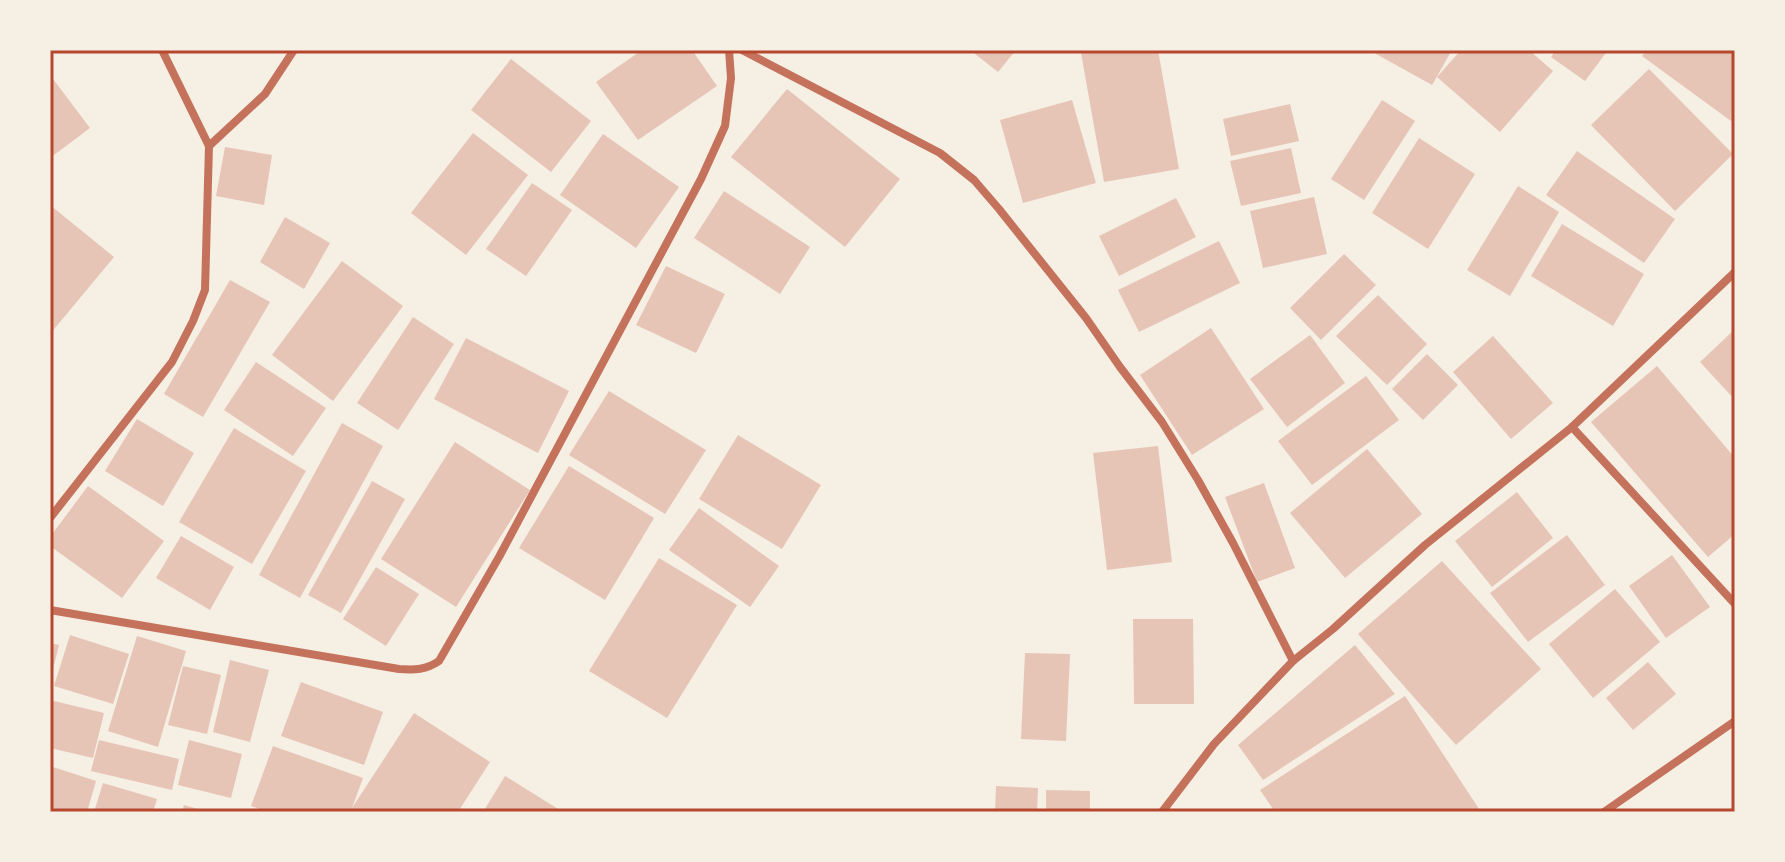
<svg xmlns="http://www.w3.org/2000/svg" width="1785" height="862" viewBox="0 0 1785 862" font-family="Jost,sans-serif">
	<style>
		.building { fill: #e6c5b7 }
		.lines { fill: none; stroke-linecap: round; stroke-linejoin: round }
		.minor { stroke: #c5725c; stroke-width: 8 }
		.neatline { fill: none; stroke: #b5482f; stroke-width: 3 }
	</style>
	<rect width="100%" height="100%" fill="#f6efe4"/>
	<!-- building -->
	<g class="building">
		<path d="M642,50H692L717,86L638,140L596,82Z"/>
		<path d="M970,50H1016L998,72Z"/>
		<path d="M1095,50H1158L1179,169L1104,182L1081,53Z"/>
		<path d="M1369,50H1452L1432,85Z"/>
		<path d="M1461,50H1529L1553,71L1500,132L1437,77Z"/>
		<path d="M1556,50H1608L1585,81L1551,57Z"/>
		<path d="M1647,50H1732L1735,52V115L1731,121L1642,56Z"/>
		<path d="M511,59L591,121L551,172L471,110Z"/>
		<path d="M1649,69L1733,154L1675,211L1591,125Z"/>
		<path d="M50,75L90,128L50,158Z"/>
		<path d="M787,89L900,179L845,247L731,157Z"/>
		<path d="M1072,100L1096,183L1023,203L1000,120Z"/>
		<path d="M1382,100L1415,121L1364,200L1331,179Z"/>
		<path d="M1290,104L1299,141L1231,156L1223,119Z"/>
		<path d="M473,133L528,175L466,255L411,213Z"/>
		<path d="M603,134L679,187L636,248L560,195Z"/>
		<path d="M1419,138L1475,174L1428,249L1372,213Z"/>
		<path d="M225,147L272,155L264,205L216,196Z"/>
		<path d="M1291,148L1301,193L1241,206L1230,161Z"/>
		<path d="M1577,151L1675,219L1644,263L1546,195Z"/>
		<path d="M532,183L572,210L526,276L486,249Z"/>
		<path d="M1518,186L1559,212L1510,296L1467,270Z"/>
		<path d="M724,191L810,247L780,294L694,238Z"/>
		<path d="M1314,197L1327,254L1263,268L1250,211Z"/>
		<path d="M1176,198L1196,237L1119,276L1099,236Z"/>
		<path d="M50,205L114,257L50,334Z"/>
		<path d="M285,217L330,243L304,289L260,262Z"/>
		<path d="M1562,224L1644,274L1613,326L1531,276Z"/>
		<path d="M1219,241L1240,283L1139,332L1118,290Z"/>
		<path d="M1344,254L1376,285L1321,340L1290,308Z"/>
		<path d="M342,261L403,306L333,401L272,355Z"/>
		<path d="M666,266L725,294L696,353L636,325Z"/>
		<path d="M230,280L270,302L203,417L164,394Z"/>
		<path d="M1378,295L1427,344L1387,385L1336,336Z"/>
		<path d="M413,317L454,344L398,430L357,403Z"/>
		<path d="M1211,328L1264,409L1192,455L1140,375Z"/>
		<path d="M1735,329V400L1700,362Z"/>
		<path d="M1310,335L1345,383L1287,427L1250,379Z"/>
		<path d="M1493,336L1553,403L1511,439L1453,372Z"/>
		<path d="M466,338L569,391L538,453L434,399Z"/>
		<path d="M1427,354L1458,385L1423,420L1392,389Z"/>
		<path d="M256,362L326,408L293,456L224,410Z"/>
		<path d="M1657,366L1735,458V534L1708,557L1591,422Z"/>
		<path d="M1366,376L1399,420L1312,485L1278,441Z"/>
		<path d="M609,391L706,450L665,514L569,455Z"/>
		<path d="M137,419L194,453L163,506L105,471Z"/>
		<path d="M342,423L383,446L300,598L259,575Z"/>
		<path d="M234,428L306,471L252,564L179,522Z"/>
		<path d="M738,435L821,485L782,549L699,499Z"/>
		<path d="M455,442L530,490L456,607L381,559Z"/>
		<path d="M1158,446L1172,562L1107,570L1093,453Z"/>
		<path d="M1367,449L1422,514L1345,578L1290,513Z"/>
		<path d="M569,466L654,518L605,600L519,548Z"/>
		<path d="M372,481L405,499L341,613L308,595Z"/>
		<path d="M1264,483L1295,568L1257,582L1225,497Z"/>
		<path d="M88,486L164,541L122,598L50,546V537Z"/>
		<path d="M1517,492L1553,538L1492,587L1455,541Z"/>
		<path d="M699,508L779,566L750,607L669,550Z"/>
		<path d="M1567,535L1605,585L1528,642L1490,593Z"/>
		<path d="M181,536L234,567L210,610L156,578Z"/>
		<path d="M1672,555L1710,607L1666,638L1629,586Z"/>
		<path d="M659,558L737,605L667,718L589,671Z"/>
		<path d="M1442,561L1541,669L1456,745L1358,634Z"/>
		<path d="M376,567L419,594L386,646L343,619Z"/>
		<path d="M1615,589L1660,642L1593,698L1549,644Z"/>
		<path d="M1133,619H1193L1194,704H1134Z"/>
		<path d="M70,635L129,654L113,704L54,686Z"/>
		<path d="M137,636L186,651L158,747L108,731Z"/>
		<path d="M50,643L59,645L51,677L50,676Z"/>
		<path d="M1355,645L1395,694L1263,780L1238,745Z"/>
		<path d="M1025,653L1070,654L1066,741L1021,739Z"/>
		<path d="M230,660L269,670L250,742L213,732Z"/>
		<path d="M1648,662L1676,694L1633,730L1606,698Z"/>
		<path d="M183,666L221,675L207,734L168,725Z"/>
		<path d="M301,682L383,712L364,765L281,736Z"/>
		<path d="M1405,696L1481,812H1275L1260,790Z"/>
		<path d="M50,700L104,713L93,758L50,748Z"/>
		<path d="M414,713L490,762L458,812H355L351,810L350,812H268L251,806L273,746L363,778L352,808Z"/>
		<path d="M99,740L179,759L172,790L91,771Z"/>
		<path d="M189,740L242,754L231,798L178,785Z"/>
		<path d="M50,766L96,781L87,812H50Z"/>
		<path d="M505,776L563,812H483Z"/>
		<path d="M103,783L157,799L153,812H94Z"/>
		<path d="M996,786L1038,788L1037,812H995Z"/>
		<path d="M1046,790L1090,791V812H1046Z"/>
		<path d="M184,805L205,811V812H182Z"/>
	</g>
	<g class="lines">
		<!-- minor -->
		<g class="minor">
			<path d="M742,50L940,153L974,180L999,209L1086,318L1120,367L1162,422L1198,480L1233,543L1293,661"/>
			<path d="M209,146L265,94L294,50"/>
			<path d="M1572,427L1735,604"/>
			<path d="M50,518L172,362L193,321L205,290L209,146L162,50"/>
			<path d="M50,610L399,669C415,670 426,670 439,661L499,557L701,179L725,126L731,78L729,50"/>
			<path d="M1162,812L1214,744L1293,661L1333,629L1425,545L1572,427L1735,272"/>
			<path d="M1604,812L1735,721"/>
		</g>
	</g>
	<!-- border -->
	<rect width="1785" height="862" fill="none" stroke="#f6efe4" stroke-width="104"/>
	<rect x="52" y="52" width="1681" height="758" class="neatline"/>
</svg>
